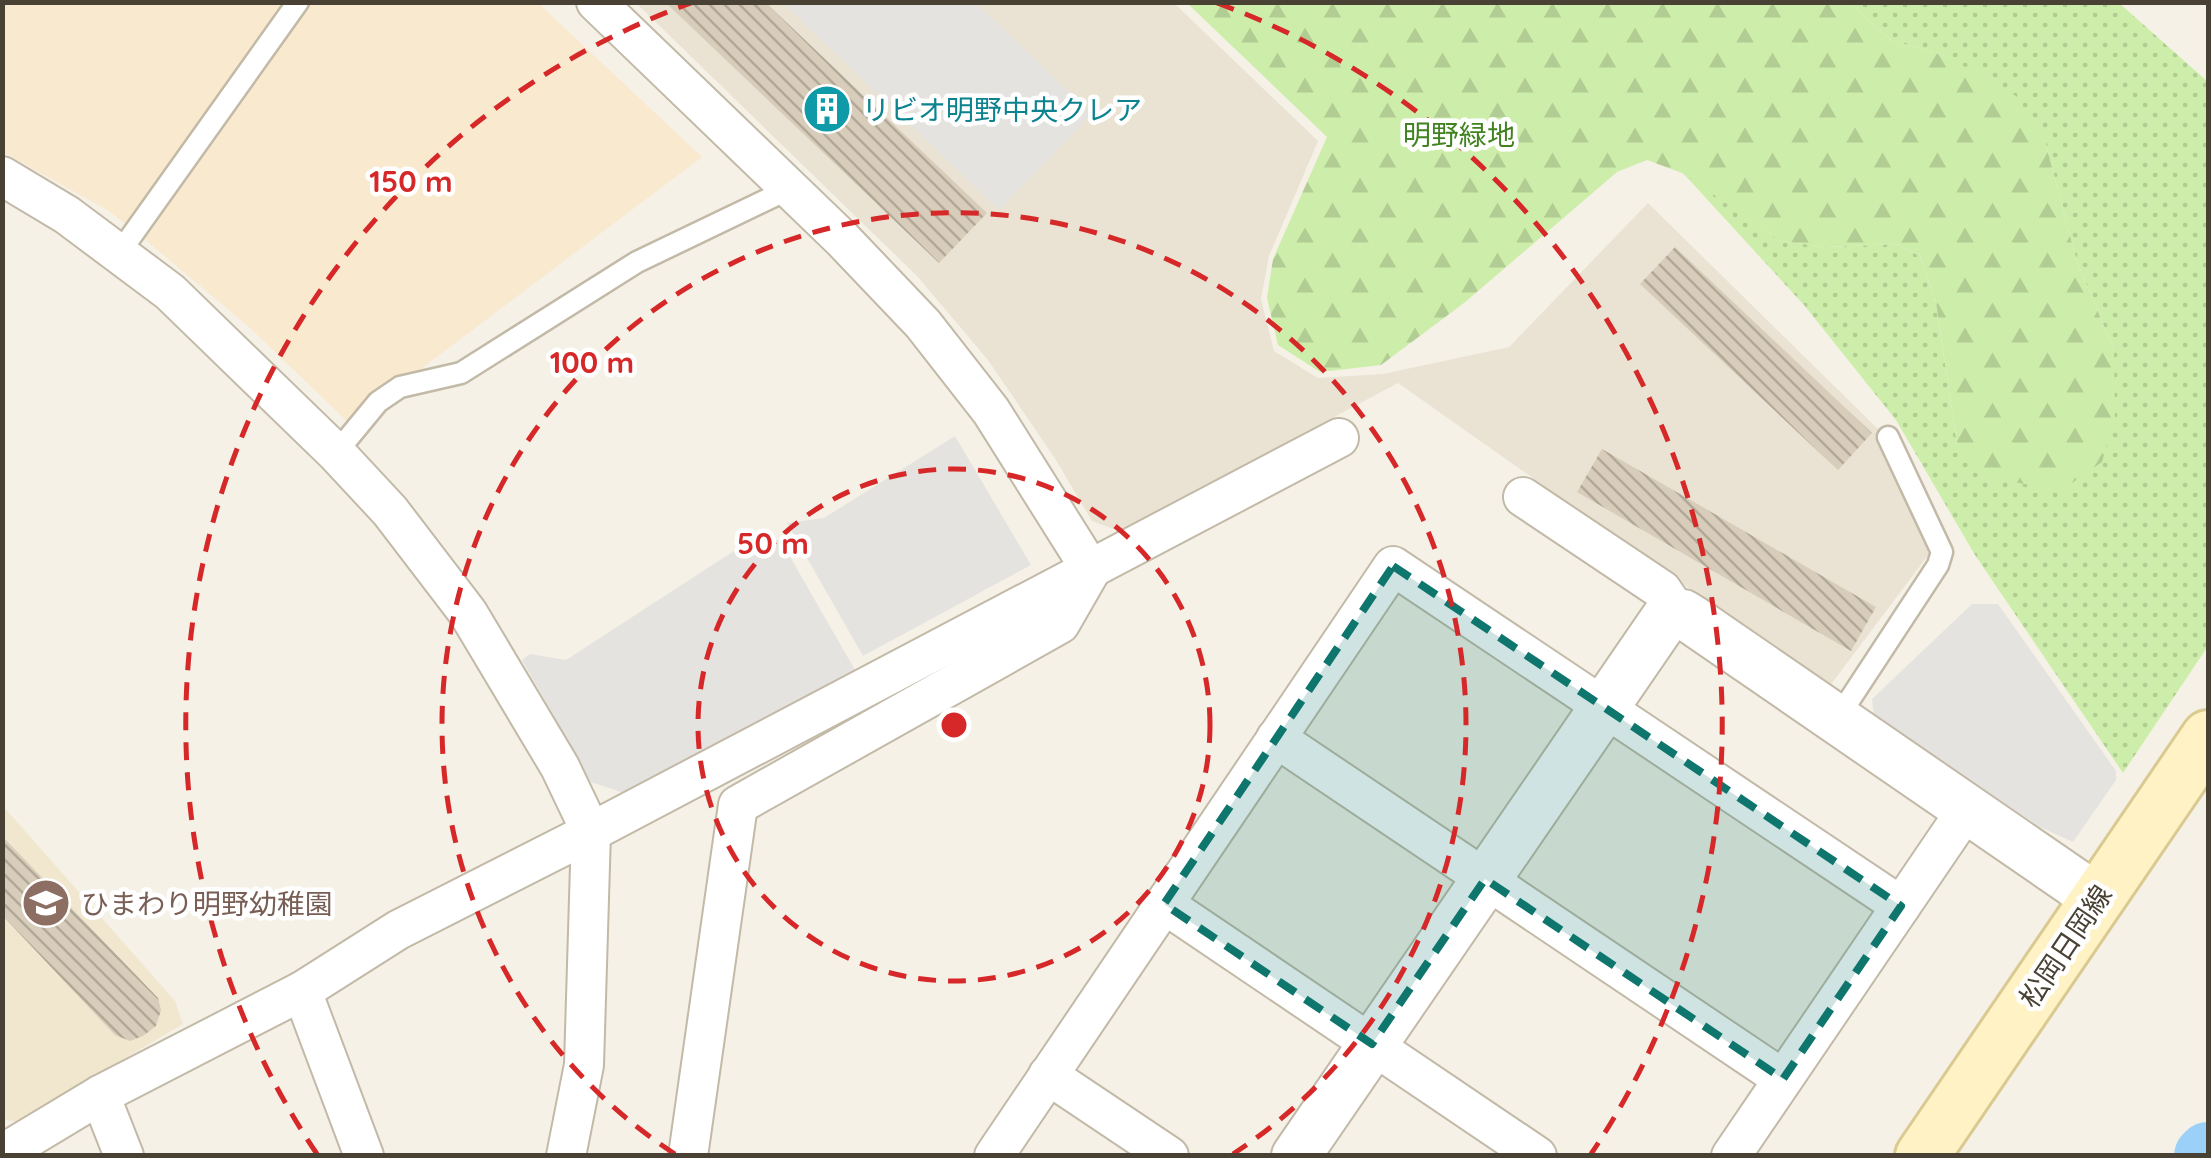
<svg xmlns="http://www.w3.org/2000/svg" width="2211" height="1158" viewBox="0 0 2211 1158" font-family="Quicksand,'Noto Sans JP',sans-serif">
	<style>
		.residential { fill: #eae3d3 }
		.commercial { fill: #f9e9cf }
		.education { fill: #f0e7ce }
		.grass { fill: url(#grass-dots) }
		.forest { fill: url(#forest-firs) }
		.parking { fill: #e5e3df }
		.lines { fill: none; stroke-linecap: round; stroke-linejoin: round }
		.river { stroke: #9bd0f9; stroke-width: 62 }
		.building { fill: url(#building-back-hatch) }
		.service-casing { stroke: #c2b9a7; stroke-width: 25 }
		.minor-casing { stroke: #c2b9a7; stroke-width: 42 }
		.tertiary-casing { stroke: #c2b9a7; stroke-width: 52 }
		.secondary-casing { stroke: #dac990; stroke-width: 58 }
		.service { stroke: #fff; stroke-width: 20 }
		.minor { stroke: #fff; stroke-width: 38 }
		.tertiary { stroke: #fff; stroke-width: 48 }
		.secondary { stroke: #fff3c6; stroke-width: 52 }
		.marked { fill: #0f766e; fill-opacity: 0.2; stroke: #0f766e; stroke-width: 8; stroke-dasharray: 20 12; stroke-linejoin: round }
		.ring { fill: none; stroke: #d62828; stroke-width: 5; stroke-dasharray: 18 12 }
		.labels { text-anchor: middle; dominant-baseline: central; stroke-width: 9; stroke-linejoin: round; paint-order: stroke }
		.culture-label { font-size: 28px; fill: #0d838f; stroke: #fff; text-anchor: start }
		.park-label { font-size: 28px; fill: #428220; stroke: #fff }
		.education-label { font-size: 28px; fill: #785e54; stroke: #fff; text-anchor: start }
		.street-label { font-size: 28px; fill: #494134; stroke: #fff }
		.centre { fill: #d62828; stroke: #fff; stroke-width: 5 }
		.ring-label { font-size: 30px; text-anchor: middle; font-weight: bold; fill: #d62828; stroke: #fff; stroke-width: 9; stroke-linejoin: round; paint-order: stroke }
	</style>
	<defs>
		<pattern id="grass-dots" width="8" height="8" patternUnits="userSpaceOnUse" patternTransform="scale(2.5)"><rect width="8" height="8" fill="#cdeeaa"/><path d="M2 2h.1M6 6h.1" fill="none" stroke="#b2cd93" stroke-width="1.8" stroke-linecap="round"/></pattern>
		<pattern id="forest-firs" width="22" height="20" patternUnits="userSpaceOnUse" patternTransform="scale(2.5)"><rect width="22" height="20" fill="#cdeeaa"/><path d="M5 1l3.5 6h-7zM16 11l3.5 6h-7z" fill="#b2cd93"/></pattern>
		<pattern id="building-back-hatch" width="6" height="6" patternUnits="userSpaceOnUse" patternTransform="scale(2.5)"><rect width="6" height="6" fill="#d8cdba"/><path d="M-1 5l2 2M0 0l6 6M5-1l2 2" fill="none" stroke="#b1a898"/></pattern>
	</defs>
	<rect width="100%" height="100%" fill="#f5f1e6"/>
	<!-- residential -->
	<path class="residential" d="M636,3H1174L1318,141L1269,256L1261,299L1274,351L1318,378L1383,374L1509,347L1648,203L1880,431L1925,536L1929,554L1829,687L1398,383L1119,531L1092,521L1056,460L988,360L917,276Z"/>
	<!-- commercial -->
	<path class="commercial" d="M537,2L702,157L349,423L250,328L135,231L107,210L3,152V3Z"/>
	<!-- education -->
	<path class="education" d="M2,805L175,1001L183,1024L16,1122L2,1119Z"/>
	<!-- grass -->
	<path class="grass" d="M1849,3H2119L2208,82V646L2123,773L1975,555L1896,420L1804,305L1682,172L1781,241L1826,247L1896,244L1920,256L1936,303L1957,444L2114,350L2077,262L2045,141L1948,57L1891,40Z"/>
	<!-- forest -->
	<path class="forest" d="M1187,3H1849L1891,40L1948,57L2016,96L2045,141L2077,262L2114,350L2115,416L2102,462L2062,490L1988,478L1957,444L1936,303L1920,256L1896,244L1826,247L1781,241L1682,173L1647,160L1617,172L1464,303L1381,365L1320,372L1278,345L1267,298L1273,259L1327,137Z"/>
	<!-- parking -->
	<g class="parking">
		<path d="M783,3H976L1092,114L999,210Z"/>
		<path d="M955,436L1031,565L863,656L787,523L824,518Z"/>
		<path d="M757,536L781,541L855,670L624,793L591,782L522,660L530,654L566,660Z"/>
		<path d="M1972,604H1998L2116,771V780L2073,842L2040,827L1874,717L1872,699Z"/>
	</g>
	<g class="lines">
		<!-- river -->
		<path class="river" d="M2205,1156L2208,1153"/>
	</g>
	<!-- building -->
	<g class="building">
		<path d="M665,2H765L987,213L939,263Z"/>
		<path d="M1675,247L1872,433L1838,470L1640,284Z"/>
		<path d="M1602,449L1876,607L1851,651L1577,492Z"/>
		<path d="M2,836L158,998L161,1010L156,1026L143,1036L130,1041L115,1035L2,915Z"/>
	</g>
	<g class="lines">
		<!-- service casing -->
		<g class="service-casing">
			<g id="service">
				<path d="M120,252L298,2"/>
				<path d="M336,453L378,402L400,387L461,373L637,262L789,189"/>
				<path d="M1837,719L1938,565L1942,552L1888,437"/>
			</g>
		</g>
		<!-- minor casing -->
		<g class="minor-casing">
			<g id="minor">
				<path d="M596,2L843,240L923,324L991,411L1091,570"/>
				<path d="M2,176L67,215L170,292L336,453L390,511L468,613L560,767L591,832L584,1065L566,1156"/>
				<path d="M1523,497L1662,590L1677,612"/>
				<path d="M1276,738L1783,1079"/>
				<path d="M1164,904L1537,1156"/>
				<path d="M302,991L364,1156"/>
				<path d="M1048,1075L1169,1156"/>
				<path d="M100,1095L124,1156"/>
				<path d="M2,1154L100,1095L302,991L398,930L591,832L1339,438"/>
				<path d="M688,1156L738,805L1060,624L1091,570"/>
				<path d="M994,1156L1393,566L1901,906"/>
				<path d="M1731,1156L1967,809"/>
			</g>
		</g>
		<!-- tertiary casing -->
		<g class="tertiary-casing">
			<path id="tertiary" d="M1296,1156L1669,613L1683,614L1691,619L2098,899"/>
		</g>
		<!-- secondary casing -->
		<g class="secondary-casing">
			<path id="secondary" d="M1922,1156L2208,737"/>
		</g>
		<!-- service -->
		<use href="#service" class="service"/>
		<!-- minor -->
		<use href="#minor" class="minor"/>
		<!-- tertiary -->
		<use href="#tertiary" class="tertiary"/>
		<!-- secondary -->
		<use href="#secondary" class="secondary"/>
	</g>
	<!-- marked area -->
	<path class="marked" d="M1393,566L1901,906L1783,1079L1485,879L1372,1044L1164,904Z"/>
	<!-- distance rings -->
	<g class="ring">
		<circle cx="954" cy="725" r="256"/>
		<path d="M675 1154A512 512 0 1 1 1233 1154"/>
		<path d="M317 1154A768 768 0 0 1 691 3M1217 3A768 768 0 0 1 1591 1154"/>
	</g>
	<!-- icons -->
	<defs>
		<g id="building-disc" transform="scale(2.5)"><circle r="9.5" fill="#0f9aa8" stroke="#fff"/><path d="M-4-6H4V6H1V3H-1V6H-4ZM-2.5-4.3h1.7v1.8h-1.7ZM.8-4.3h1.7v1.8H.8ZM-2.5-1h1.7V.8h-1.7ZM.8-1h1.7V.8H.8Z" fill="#fff"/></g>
		<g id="school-disc" transform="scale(2.5)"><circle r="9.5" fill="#8d6e63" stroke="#fff"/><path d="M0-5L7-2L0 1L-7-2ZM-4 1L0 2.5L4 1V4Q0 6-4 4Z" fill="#fff"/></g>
	</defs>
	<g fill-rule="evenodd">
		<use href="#building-disc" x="827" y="109"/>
		<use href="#school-disc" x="46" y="903"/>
	</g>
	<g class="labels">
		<!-- culture labels -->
		<g class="culture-label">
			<text x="862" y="109">リビオ明野中央クレア</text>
		</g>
		<!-- park labels -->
		<g class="park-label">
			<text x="1459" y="134">明野緑地</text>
		</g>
		<!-- education labels -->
		<g class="education-label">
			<text x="81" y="903">ひまわり明野幼稚園</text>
		</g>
		<!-- street labels -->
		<g class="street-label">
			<text transform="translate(2065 946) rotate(-56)">松岡日岡線</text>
		</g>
	</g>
	<circle cx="954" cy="725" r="15" class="centre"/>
	<g class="ring-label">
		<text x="411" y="192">150 m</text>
		<text x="592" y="373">100 m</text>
		<text x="773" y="554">50 m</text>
	</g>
	<!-- border -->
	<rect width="2211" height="1158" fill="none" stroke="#494134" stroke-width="10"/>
</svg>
